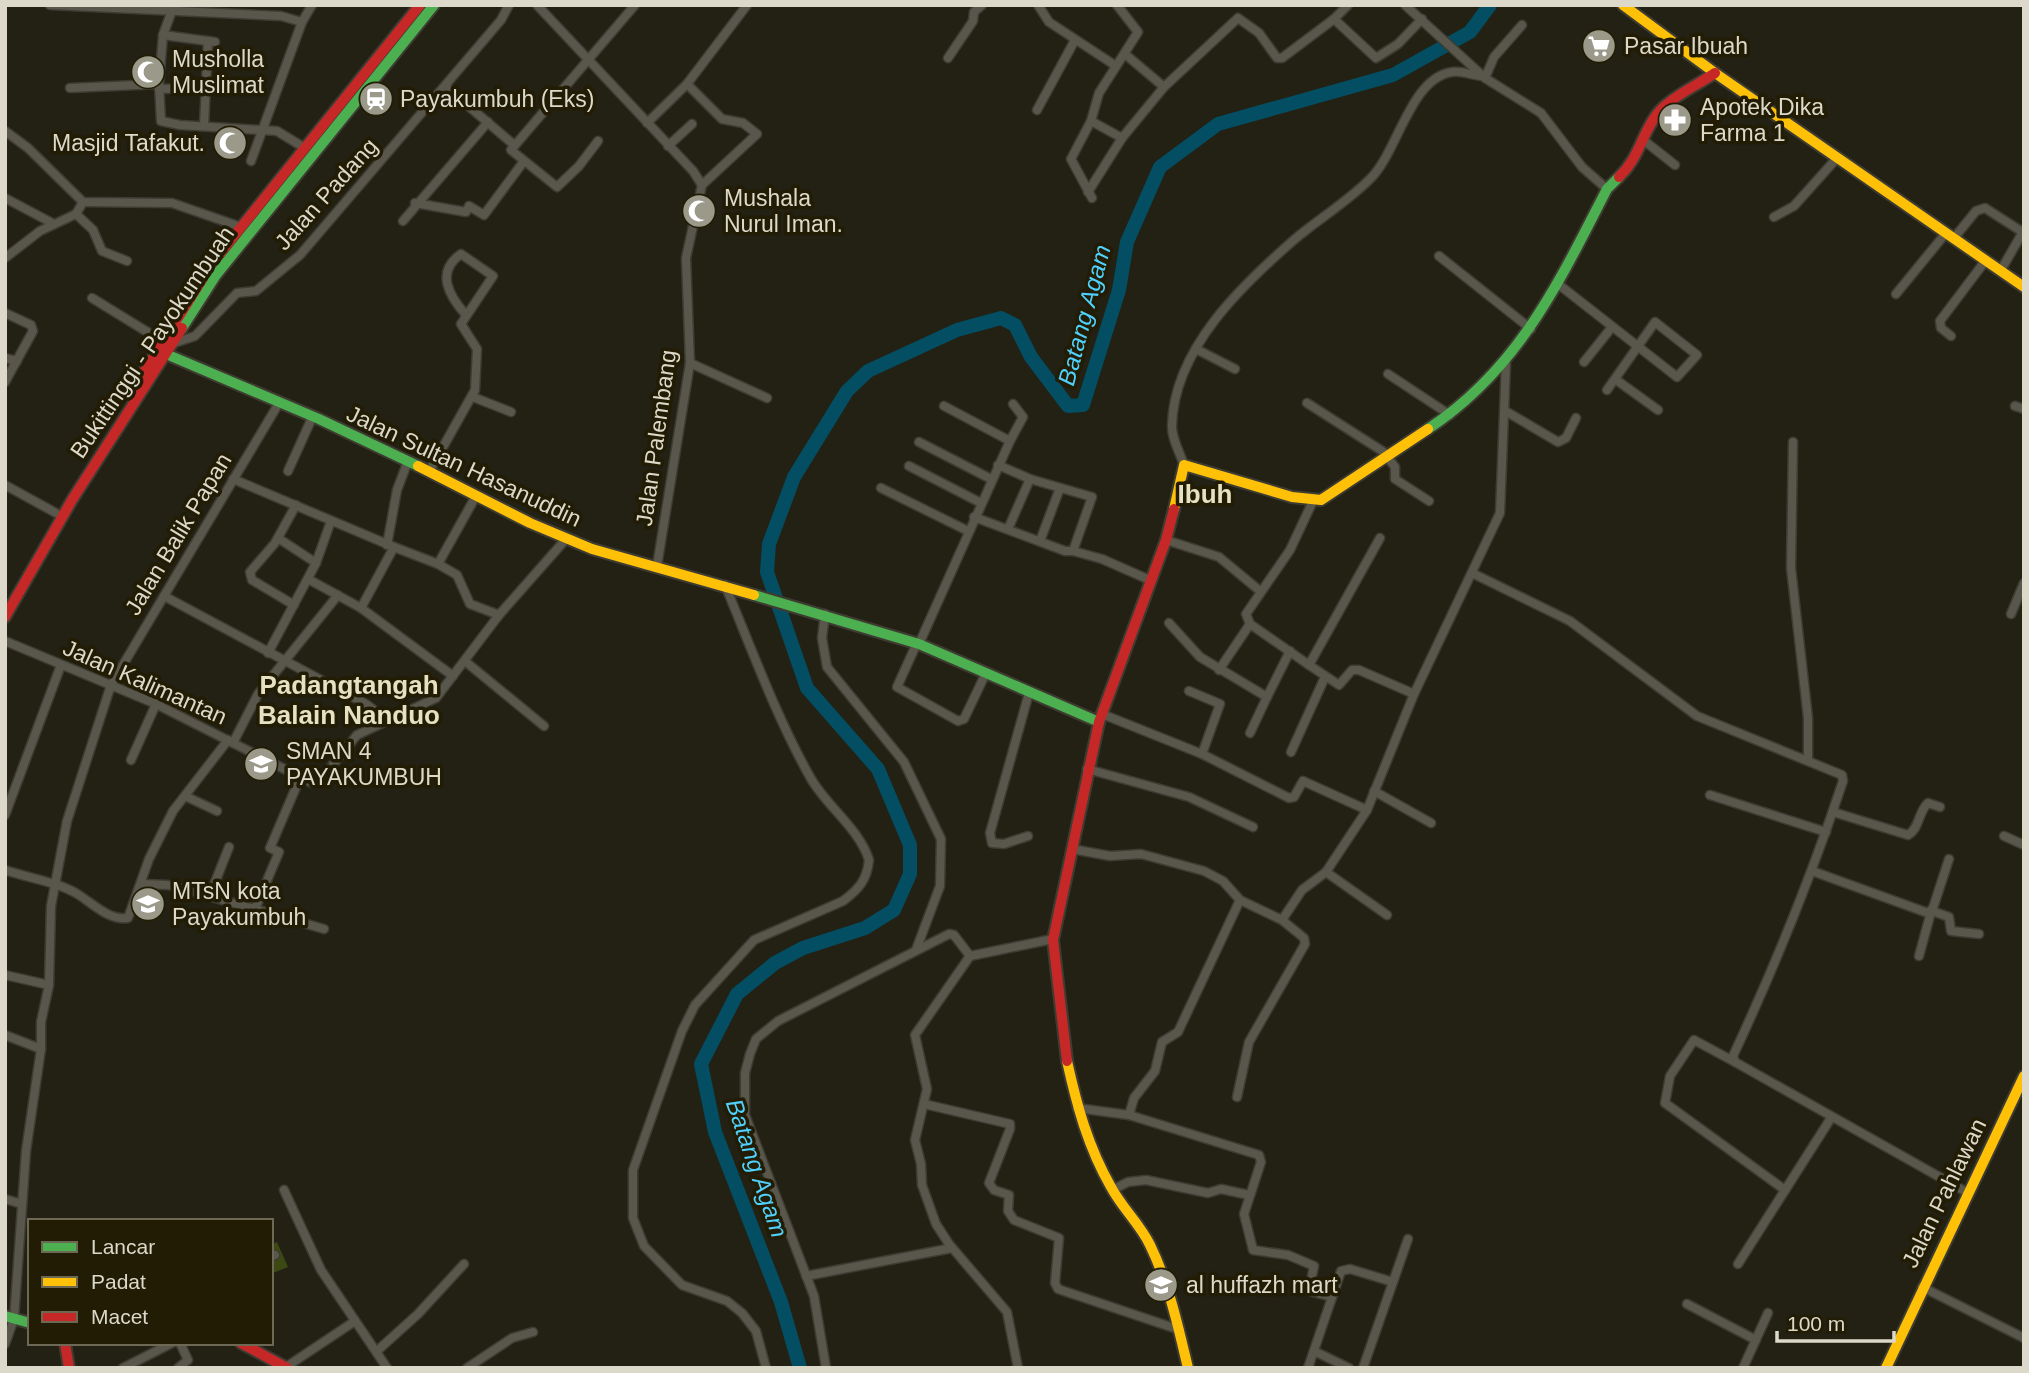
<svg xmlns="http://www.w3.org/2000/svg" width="2029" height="1373" viewBox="0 0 2029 1373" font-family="Helvetica,sans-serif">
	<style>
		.green { fill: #3d4912 }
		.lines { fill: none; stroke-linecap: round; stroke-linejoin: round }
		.river { stroke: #034e62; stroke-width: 14 }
		.street-casing { stroke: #3e3c32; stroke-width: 11 }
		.fast-casing { stroke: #3e3c32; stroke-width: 14 }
		.slow-casing { stroke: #3e3c32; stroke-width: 14 }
		.jam-casing { stroke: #3e3c32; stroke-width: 14 }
		.street { stroke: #59564c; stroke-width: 8 }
		.fast { stroke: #4caf50; stroke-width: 10 }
		.slow { stroke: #ffc107; stroke-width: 10 }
		.jam { stroke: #c62828; stroke-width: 10 }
		.labels { text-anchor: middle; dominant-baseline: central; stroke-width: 7; stroke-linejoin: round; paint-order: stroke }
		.poi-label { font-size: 23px; fill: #dcd9ca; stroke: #211c03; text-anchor: start }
		.street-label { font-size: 23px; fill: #dcd9ca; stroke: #211c03 }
		.water-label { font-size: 24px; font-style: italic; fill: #4fd0fd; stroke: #211c03 }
		.quarter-label { font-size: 26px; font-weight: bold; fill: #e6e1c2; stroke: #211c03 }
	</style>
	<rect width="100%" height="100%" fill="#232113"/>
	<!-- green -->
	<path class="green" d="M277,1242L288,1267L273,1273L271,1245Z"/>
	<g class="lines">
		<!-- river -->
		<path class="river" d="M800,1368L781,1302L715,1132L701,1064L737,994L775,963L803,948L865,928L894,910L910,874V845L878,769L807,688L767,572L769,544L794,477L847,391L868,371L957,330L1001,318L1015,325L1031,357L1068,406L1083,405L1119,290L1127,242L1160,167L1218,124L1393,75L1470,32L1490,5"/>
		<!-- street casing -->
		<g class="street-casing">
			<g id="street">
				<path d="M50,5L281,16L302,22"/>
				<path d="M174,5L163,35L159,84L161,121L180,125L277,131L303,147"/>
				<path d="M537,5L693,171L702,185L686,258L690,363L657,566"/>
				<path d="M1038,5L1049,22L1116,66"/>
				<path d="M1405,5L1485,78L1541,113L1582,167L1607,189"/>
				<path d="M1334,19L1348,5"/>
				<path d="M163,35L215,42"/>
				<path d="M1125,54L1164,87"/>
				<path d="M948,58L973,21L974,12L982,5"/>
				<path d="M1485,78L1494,57L1522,25"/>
				<path d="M687,84L722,119L743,123L757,134L702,185"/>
				<path d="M445,86L513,144"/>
				<path d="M70,88L159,84"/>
				<path d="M159,89L242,87"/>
				<path d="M1037,110L1075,40"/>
				<path d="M1091,121L1122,138"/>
				<path d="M647,123L687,84L747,5"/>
				<path d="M204,126L208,41"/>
				<path d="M5,131L28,148L83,202L172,203L241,227"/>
				<path d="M1642,139L1675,165"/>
				<path d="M598,141L579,166L557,187L511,150L635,5"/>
				<path d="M668,146L692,124"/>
				<path d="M251,161L302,22L312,5"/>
				<path d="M1088,192L1122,138L1164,87L1238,18L1259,33L1277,58H1282L1334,19L1376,58L1398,44L1422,19"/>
				<path d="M5,198L54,224"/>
				<path d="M1092,198L1071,159L1091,121L1099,93L1138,32L1117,5"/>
				<path d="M415,203L466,212L469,206L484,215L524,161"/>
				<path d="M76,214L93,230L102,251L127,261"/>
				<path d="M1774,217L1794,206L1837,158"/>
				<path d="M403,221L488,122"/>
				<path d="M1954,238L1976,211L1985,208L2024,233"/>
				<path d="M1439,256L1531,329"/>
				<path d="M5,258L40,231L76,214L83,202"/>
				<path d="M2001,270L2024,230"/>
				<path d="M1558,284L1677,377L1697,355L1655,322L1607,390"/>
				<path d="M1896,294L1946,233"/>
				<path d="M92,298L162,341"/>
				<path d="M5,313L31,325L33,331L5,382"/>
				<path d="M1951,336L1941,328L1940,321L1986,260"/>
				<path d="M174,343L195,336L237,293L256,291L300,255L501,20L509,5"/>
				<path d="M1196,349L1235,369"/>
				<path d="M5,358L17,361"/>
				<path d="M1584,362L1612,327"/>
				<path d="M690,363L767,398"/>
				<path d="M1388,374L1450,415"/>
				<path d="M1615,379L1658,410"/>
				<path d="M473,397L511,412"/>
				<path d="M1307,403L1390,456"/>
				<path d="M2015,406L2024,409"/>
				<path d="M1507,412L1558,442L1566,438L1576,418"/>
				<path d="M1010,441L1023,417L1013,404"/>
				<path d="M919,442L991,479"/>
				<path d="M1793,442L1791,568L1808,718V760"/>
				<path d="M1388,458L1395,467V479L1429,501"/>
				<path d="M1184,465C1180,453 1171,437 1172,425C1174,349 1242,285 1295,239C1320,218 1347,202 1370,179C1398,152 1410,78 1452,72C1463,70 1472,76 1483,76"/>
				<path d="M909,466L981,503"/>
				<path d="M288,471L312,418"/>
				<path d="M429,472L475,390L477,349L461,324L493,276L461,254C435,272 449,296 466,315"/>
				<path d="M233,479L394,547"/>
				<path d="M5,485L56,513"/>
				<path d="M881,488L968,531"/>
				<path d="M1313,501L1290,550L1246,614L1250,624L1309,665L1380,538"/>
				<path d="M974,517L1065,551H1073L1092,497L1030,479L998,465"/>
				<path d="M1008,529L1030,479"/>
				<path d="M278,538L316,563"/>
				<path d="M1166,540L1219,557L1260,591"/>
				<path d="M1040,541L1060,488"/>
				<path d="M387,545L397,490L408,461"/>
				<path d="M1073,551L1102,559L1152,581"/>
				<path d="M438,564L457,575L470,604L499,615"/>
				<path d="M1472,573L1570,621L1697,716L1842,775L1843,781C1812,875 1775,966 1733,1056L1735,1062L1968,1193"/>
				<path d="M308,579L361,608L453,676"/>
				<path d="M725,585C752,650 776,716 810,777C826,806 859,828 869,860C867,880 859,889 843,901L754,940L695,1005L682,1031L633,1170V1218L644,1246L682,1285L727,1301L742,1313L756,1331L766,1368"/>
				<path d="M164,596L366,704L388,721"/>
				<path d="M294,605L252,580L250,572L275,543L296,505"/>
				<path d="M361,608L394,547L438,564L476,496"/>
				<path d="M825,614L822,638L827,667L904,762L941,839L940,886L916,950"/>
				<path d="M2011,614L2024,583"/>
				<path d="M1169,623L1200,657L1267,697L1290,651"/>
				<path d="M5,641L156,704L312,783L326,773L357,735L436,698L499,615L566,539"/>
				<path d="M917,643L897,687L958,721L964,719L985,675"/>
				<path d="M919,644L1010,441L944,406"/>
				<path d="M268,653L316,563L331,521"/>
				<path d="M466,662L544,726"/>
				<path d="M1309,665L1339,685L1352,670H1359L1414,694"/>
				<path d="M1219,670L1250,624"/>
				<path d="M1102,714L1202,754L1220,704L1189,691"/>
				<path d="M1250,733L1267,697"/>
				<path d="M233,743L258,694L338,595"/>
				<path d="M1291,752L1325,677"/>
				<path d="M1202,754L1289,798L1294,797L1303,781L1367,810"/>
				<path d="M131,760L156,704"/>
				<path d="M1087,769L1189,797L1253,827"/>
				<path d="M1374,791L1431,823"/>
				<path d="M1710,795L1826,832"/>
				<path d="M185,796L217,811"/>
				<path d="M1833,812L1908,835C1920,828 1918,812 1928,803L1940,807"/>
				<path d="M5,815L61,665"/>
				<path d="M1028,836L1004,844L992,843L990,833L1029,693"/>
				<path d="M2004,836L2024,845"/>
				<path d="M1072,849L1110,856L1141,854L1204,871L1223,881L1240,900L1282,920L1302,890L1326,872L1367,810L1414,694L1500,513L1506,363"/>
				<path d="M5,870C28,878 59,882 79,895C93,904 110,921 128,918L149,859L173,811L228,740"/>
				<path d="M1812,871L1928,913L1933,908L1949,859"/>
				<path d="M1326,872L1387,915"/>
				<path d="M142,884L168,885L255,909L279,852L270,848L300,778"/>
				<path d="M210,895L229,847"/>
				<path d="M255,909L324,929"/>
				<path d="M1932,911L1949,917L1951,931L1979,934"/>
				<path d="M1919,956L1931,912"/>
				<path d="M5,975L49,985"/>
				<path d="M5,1035L41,1049"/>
				<path d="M1735,1062L1694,1040L1670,1076L1665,1103L1785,1190"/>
				<path d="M1237,1097L1249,1042L1305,944L1304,938L1282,920"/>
				<path d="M924,1104L1010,1124V1129L989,1183L994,1190L1009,1195L1008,1211L1014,1220L1059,1238L1055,1283L1058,1289L1180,1330"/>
				<path d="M1077,1108L1129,1115L1259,1155L1261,1162L1244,1214L1253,1250L1288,1255L1314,1266L1309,1291L1332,1297"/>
				<path d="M1129,1115L1134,1098L1155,1071L1162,1042L1178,1032L1240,900"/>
				<path d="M284,1190L321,1270L387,1368"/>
				<path d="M1112,1190L1128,1182L1146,1180L1208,1193L1221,1189L1249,1195"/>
				<path d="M5,1199L22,1204"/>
				<path d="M271,1257L275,1255"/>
				<path d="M1738,1264L1831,1118"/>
				<path d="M806,1276L952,1248"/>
				<path d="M1922,1287L2024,1338"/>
				<path d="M1687,1304L1756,1340"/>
				<path d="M5,1344L14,1319L26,1151L41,1049V1022L49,985L51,906L67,821L111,685L279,403"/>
				<path d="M377,1351L418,1314L464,1264"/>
				<path d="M1314,1351L1349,1368"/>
				<path d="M286,1367L355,1321"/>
				<path d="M123,1368L172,1343"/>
				<path d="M178,1368L188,1360L180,1343"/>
				<path d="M467,1368L512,1338L533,1332"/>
				<path d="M826,1368L814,1296L745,1115V1073L750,1054L756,1039L778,1021L949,934L954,935L970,956"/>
				<path d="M1018,1368L1007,1312L949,1244L936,1224L922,1185L921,1164L915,1140L927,1089L915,1035L970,956L1053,939"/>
				<path d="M1308,1368L1341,1271L1350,1269L1393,1282"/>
				<path d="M1363,1368L1408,1239"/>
				<path d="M1743,1368L1768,1313"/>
			</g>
		</g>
		<!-- fast casing -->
		<g class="fast-casing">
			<g id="fast">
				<path d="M182,328L216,275L434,5"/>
				<path d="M166,354L319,419L418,466"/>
				<path d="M1428,429C1519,369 1559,282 1607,189L1619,177"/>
				<path d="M754,595L919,644L1099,722"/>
				<path d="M5,1316L30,1323"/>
			</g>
		</g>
		<!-- slow casing -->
		<g class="slow-casing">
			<g id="slow">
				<path d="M1623,5L1715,73L2024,287"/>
				<path d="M418,466L530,523L592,549L754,595"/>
				<path d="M1174,509L1184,465L1292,497L1321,500L1428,429"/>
				<path d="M1067,1061C1077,1106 1088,1147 1111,1187C1122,1208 1140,1224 1150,1245C1169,1284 1178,1326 1188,1368"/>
				<path d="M1886,1368L2024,1076"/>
			</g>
		</g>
		<!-- jam casing -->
		<g class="jam-casing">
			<g id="jam">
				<path d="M1619,177C1637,160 1640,141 1653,120C1664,100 1696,86 1715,73"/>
				<path d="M214,261L420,5"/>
				<path d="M134,388L203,278"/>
				<path d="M5,617L72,500L182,328"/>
				<path d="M1067,1061L1053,940L1099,722L1166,540L1174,509"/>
				<path d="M65,1343L69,1368"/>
				<path d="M241,1343L287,1368"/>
			</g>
		</g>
		<!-- street -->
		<use href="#street" class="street"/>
		<!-- fast -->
		<use href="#fast" class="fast"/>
		<!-- slow -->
		<use href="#slow" class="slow"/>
		<!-- jam -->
		<use href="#jam" class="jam"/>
	</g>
	<!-- icons -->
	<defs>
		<g id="supermarket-disc" transform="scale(1.75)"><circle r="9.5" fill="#9b998a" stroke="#211c03"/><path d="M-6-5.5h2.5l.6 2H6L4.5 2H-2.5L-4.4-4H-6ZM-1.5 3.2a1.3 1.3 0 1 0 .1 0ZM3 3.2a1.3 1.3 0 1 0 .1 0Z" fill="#fff"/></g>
		<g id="mosque-disc" transform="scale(1.75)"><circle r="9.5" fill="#9b998a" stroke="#211c03"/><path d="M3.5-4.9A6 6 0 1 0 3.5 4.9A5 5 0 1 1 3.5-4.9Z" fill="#fff"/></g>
		<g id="station-disc" transform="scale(1.75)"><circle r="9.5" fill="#9b998a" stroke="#211c03"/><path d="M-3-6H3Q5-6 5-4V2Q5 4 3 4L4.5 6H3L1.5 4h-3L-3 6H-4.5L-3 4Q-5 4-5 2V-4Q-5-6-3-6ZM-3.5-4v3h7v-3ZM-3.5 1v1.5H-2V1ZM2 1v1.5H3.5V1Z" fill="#fff"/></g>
		<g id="pharmacy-disc" transform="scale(1.75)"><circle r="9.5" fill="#9b998a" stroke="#211c03"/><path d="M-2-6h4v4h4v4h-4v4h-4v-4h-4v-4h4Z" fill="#fff"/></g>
		<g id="school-disc" transform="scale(1.75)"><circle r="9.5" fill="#9b998a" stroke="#211c03"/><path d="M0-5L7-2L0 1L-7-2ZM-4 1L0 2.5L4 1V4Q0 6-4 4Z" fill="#fff"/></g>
	</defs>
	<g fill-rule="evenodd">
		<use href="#supermarket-disc" x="1599" y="46"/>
		<use href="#mosque-disc" x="148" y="72"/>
		<use href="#station-disc" x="376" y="99"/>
		<use href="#pharmacy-disc" x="1675" y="120"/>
		<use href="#mosque-disc" x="230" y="143"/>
		<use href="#mosque-disc" x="699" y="211"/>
		<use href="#school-disc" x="261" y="764"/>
		<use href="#school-disc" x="148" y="904"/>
		<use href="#school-disc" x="1161" y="1285"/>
	</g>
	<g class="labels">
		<!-- poi labels -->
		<g class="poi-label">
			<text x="1624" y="46">Pasar Ibuah</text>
			<text x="172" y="59">Musholla<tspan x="172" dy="26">Muslimat</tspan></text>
			<text x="400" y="99">Payakumbuh (Eks)</text>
			<text x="1700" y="107">Apotek Dika<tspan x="1700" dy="26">Farma 1</tspan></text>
			<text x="205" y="143" text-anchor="end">Masjid Tafakut.</text>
			<text x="724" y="198">Mushala<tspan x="724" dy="26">Nurul Iman.</tspan></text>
			<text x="286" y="751">SMAN 4<tspan x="286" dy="26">PAYAKUMBUH</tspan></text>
			<text x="172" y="891">MTsN kota<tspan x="172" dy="26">Payakumbuh</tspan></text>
			<text x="1186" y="1285">al huffazh mart</text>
		</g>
		<!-- street labels -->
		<g class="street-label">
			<text transform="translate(326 194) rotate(-48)">Jalan Padang</text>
			<text transform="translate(152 342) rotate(-56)">Bukittinggi - Payokumbuah</text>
			<text transform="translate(656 438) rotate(-82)">Jalan Palembang</text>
			<text transform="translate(464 466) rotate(25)">Jalan Sultan Hasanuddin</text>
			<text transform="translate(178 534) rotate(-59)">Jalan Balik Papan</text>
			<text transform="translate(145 682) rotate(24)">Jalan Kalimantan</text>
			<text transform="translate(1944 1193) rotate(-64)">Jalan Pahlawan</text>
		</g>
		<!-- water labels -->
		<g class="water-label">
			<text transform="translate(1084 315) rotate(-75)">Batang Agam</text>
			<text transform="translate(757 1168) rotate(71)">Batang Agam</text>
		</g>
		<!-- quarter labels -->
		<g class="quarter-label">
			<text x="1205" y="494">Ibuh</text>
			<text x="349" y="685">Padangtangah<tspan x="349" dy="30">Balain Nanduo</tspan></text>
		</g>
	</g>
	<!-- border -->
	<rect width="2029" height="1373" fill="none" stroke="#dcd9ca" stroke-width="14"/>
	<!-- legend -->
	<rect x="28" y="1219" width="245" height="126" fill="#211c03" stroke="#6c6853" stroke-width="2"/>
	<rect x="42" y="1242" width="35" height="10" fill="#4caf50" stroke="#6c6853" stroke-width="2"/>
	<text x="91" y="1254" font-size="21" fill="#dcd9ca">Lancar</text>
	<rect x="42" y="1277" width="35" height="10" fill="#ffc107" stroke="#6c6853" stroke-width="2"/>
	<text x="91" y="1289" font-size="21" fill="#dcd9ca">Padat</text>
	<rect x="42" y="1312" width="35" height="10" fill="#c62828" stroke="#6c6853" stroke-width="2"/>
	<text x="91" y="1324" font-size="21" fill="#dcd9ca">Macet</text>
	<!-- scale -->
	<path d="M1777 1331v10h117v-10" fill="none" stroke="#dcd9ca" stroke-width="3.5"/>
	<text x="1787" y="1331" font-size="21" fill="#dcd9ca" stroke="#211c03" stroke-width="5" paint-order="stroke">100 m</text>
</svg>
